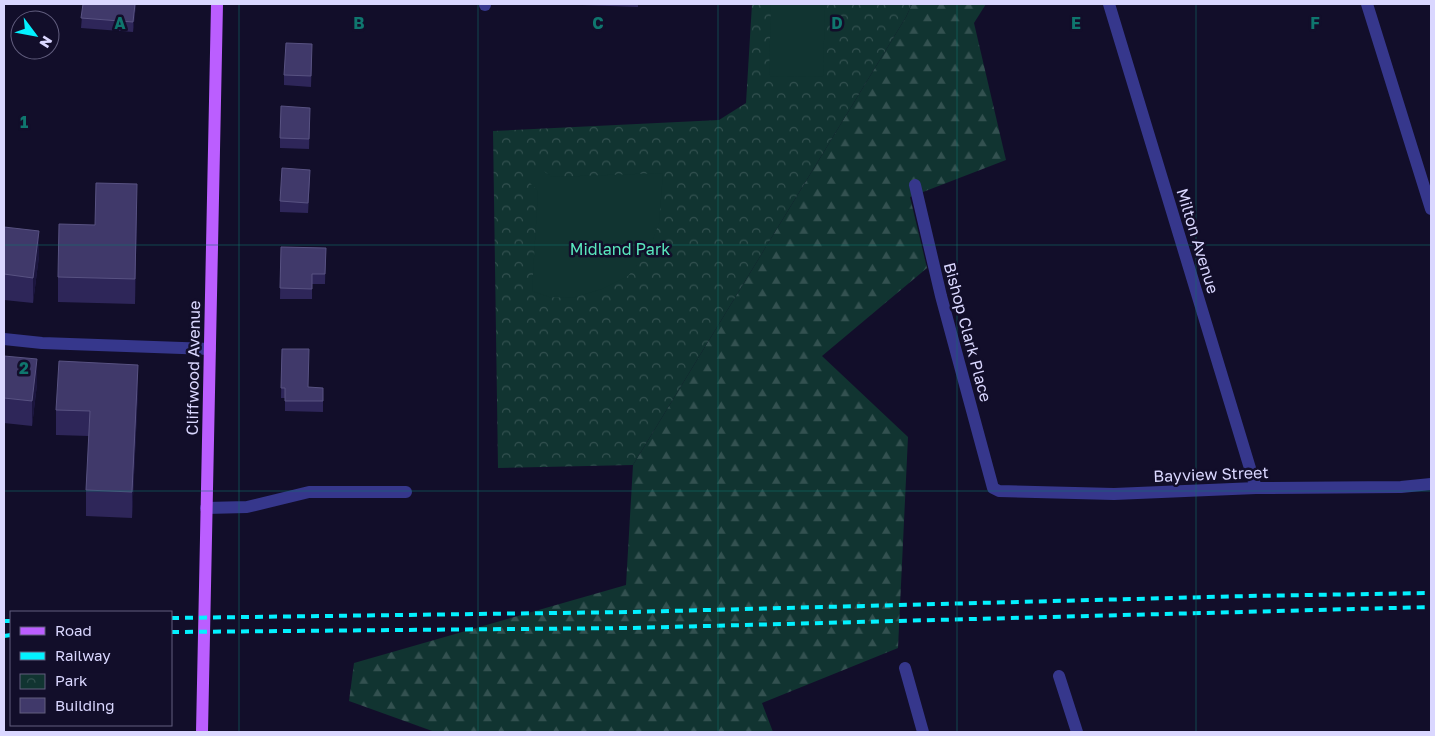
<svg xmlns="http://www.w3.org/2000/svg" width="1435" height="736" viewBox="0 0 1435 736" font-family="'Golos Text',sans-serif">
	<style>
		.forest { fill: url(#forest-firs) }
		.park { fill: url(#park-crowns) }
		.pitch { fill: #113431 }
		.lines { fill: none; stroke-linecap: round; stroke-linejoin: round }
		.minor { stroke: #36378c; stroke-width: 12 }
		.major { stroke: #bb5eff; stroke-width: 12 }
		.rail { stroke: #03f1ff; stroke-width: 4; stroke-dasharray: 8 6; stroke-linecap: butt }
		.wall { fill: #2e2659 }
		.shaded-wall { fill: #1b153e }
		.building { fill: #40396a; stroke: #585282 }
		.grid { fill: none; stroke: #0f766e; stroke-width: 1; stroke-opacity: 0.55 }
		.labels { text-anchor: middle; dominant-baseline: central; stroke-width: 5; stroke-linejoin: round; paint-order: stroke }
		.street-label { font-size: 16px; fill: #dad7ff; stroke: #120e2a }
		.park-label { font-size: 16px; fill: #5ae8be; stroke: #120e2a }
		.grid-label { font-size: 16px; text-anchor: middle; font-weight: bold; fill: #0f766e; stroke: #120e2a; stroke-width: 5; stroke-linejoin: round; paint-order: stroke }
	</style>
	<defs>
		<pattern id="forest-firs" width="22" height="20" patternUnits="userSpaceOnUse" patternTransform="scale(1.25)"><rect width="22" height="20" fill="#113431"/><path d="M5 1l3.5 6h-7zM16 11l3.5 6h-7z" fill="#335150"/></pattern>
		<pattern id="park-crowns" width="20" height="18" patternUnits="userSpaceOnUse" patternTransform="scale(1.25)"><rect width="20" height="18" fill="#113431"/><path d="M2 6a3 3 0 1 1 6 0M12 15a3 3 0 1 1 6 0" fill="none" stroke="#335150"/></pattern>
	</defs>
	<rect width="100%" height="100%" fill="#120e2a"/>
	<!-- forest -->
	<path class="forest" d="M912,4H986L974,23L1006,160L910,197L927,268L822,356L908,437L898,648L762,703L773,732H435L349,701L354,663L626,585L633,465L906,17Z"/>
	<!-- park -->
	<path class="park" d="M752,4H912L906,17L633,465L498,468L493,131L719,120L746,103Z"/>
	<!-- pitch -->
	<g class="pitch">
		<path d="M771,4H825L823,77L769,76Z"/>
		<path d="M530,170H542L552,177L663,173L659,223L649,250L628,276L602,289L572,298L549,297L532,291L538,191L530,183Z"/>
	</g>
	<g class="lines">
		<!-- minor -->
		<g class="minor">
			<path d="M485,4V5"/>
			<path d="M1109,4L1256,488"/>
			<path d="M1367,4L1431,209"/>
			<path d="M915,185L941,296L993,488L999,491L1114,494L1256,488L1401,487L1431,484"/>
			<path d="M4,339L42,343L210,349"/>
			<path d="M206,508L247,507L309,492H406"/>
			<path d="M905,668L923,732"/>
			<path d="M1059,676L1077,732"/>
		</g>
		<!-- major -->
		<path class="major" d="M202,732L217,4"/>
		<!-- rail -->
		<g class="rail">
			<path d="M171,618L630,612L1248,596L1431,593"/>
			<path d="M4,621H11"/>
			<path d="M171,632L630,628L1431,607"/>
			<path d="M4,636L11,635"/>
		</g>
	</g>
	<!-- wall -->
	<g class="wall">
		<path d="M83,4H136L133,32L81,28Z"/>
		<path d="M582,4H638V7L582,5Z"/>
		<path d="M312,54L311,87L284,85V75Z"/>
		<path d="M310,118L309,149L280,148V138Z"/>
		<path d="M310,180L308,213L280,212V201Z"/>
		<path d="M137,209L135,304L58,302V277L95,225Z"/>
		<path d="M4,227L39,256L33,303L4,300Z"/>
		<path d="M281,247L326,248L325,284H312V299H280Z"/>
		<path d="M282,349L308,387L323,388V412L285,411V398H281Z"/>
		<path d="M4,356L37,384L32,426L4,423Z"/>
		<path d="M138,390L132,518L86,516V490L89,436L56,435V410Z"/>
	</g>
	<!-- shaded-wall -->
	<g class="shaded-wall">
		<path d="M135,4H136L133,32V22Z"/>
		<path d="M137,184V209L135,304V279Z"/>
		<path d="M39,231V256L33,303V278Z"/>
		<path d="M37,359V384L32,426V401Z"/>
		<path d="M138,365V390L132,518V492Z"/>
	</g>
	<!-- building -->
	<g class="building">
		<path d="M83,4H135L133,22L81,18Z"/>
		<path d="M286,43L312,44L311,76L284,75Z"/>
		<path d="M281,106L310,108L309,139L280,138Z"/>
		<path d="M282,168L310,170L308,203L280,201Z"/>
		<path d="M96,183L137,184L135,279L58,277L59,224L95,225Z"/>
		<path d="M4,227L39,231L33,278L4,274Z"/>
		<path d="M281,247L326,248L325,274H312V289L280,288Z"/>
		<path d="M282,349H309L308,387L323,388V401H285V388H281Z"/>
		<path d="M4,356L37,359L32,401L4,398Z"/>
		<path d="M59,361L138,365L132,492L86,490L90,411L56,410Z"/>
	</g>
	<!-- grid -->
	<path class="grid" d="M239,4V732M478,4V732M718,4V732M957,4V732M1196,4V732M4,245H1431M4,491H1431"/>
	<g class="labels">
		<!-- street labels -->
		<g class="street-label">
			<text transform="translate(1198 241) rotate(73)">Milton Avenue</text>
			<text transform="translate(968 332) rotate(75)">Bishop Clark Place</text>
			<text transform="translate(193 368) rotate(-89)">Cliffwood Avenue</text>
			<text transform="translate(1211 474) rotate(-2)">Bayview Street</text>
		</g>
		<!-- park labels -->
		<g class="park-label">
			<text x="620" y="249">Midland Park</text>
		</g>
	</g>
	<g class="grid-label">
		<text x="120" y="29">A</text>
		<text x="359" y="29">B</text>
		<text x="598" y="29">C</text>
		<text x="837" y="29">D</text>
		<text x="1076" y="29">E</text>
		<text x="1315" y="29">F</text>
		<text x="24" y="128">1</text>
		<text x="24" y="374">2</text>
	</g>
	<!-- border -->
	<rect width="1435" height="736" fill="none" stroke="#dad7ff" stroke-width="10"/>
	<!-- legend -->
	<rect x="10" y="611" width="162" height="115" fill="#120e2a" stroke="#625e7f"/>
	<rect x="20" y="627" width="25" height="8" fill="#bb5eff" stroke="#625e7f"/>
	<text x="55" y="636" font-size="15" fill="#dad7ff">Road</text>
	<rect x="20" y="652" width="25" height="8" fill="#03f1ff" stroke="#625e7f"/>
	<text x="55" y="661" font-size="15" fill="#dad7ff">Railway</text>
	<rect x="20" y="674" width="25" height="15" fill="url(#park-crowns)" stroke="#625e7f"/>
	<text x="55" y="686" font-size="15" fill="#dad7ff">Park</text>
	<rect x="20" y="698" width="25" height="15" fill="#40396a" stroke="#625e7f"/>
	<text x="55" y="711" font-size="15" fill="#dad7ff">Building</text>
	<!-- north arrow -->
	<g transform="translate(35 35) rotate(122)"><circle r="24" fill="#120e2a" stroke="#625e7f"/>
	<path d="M0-4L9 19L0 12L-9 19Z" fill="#03f1ff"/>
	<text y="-8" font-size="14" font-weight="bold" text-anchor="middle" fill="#dad7ff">N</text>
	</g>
</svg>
